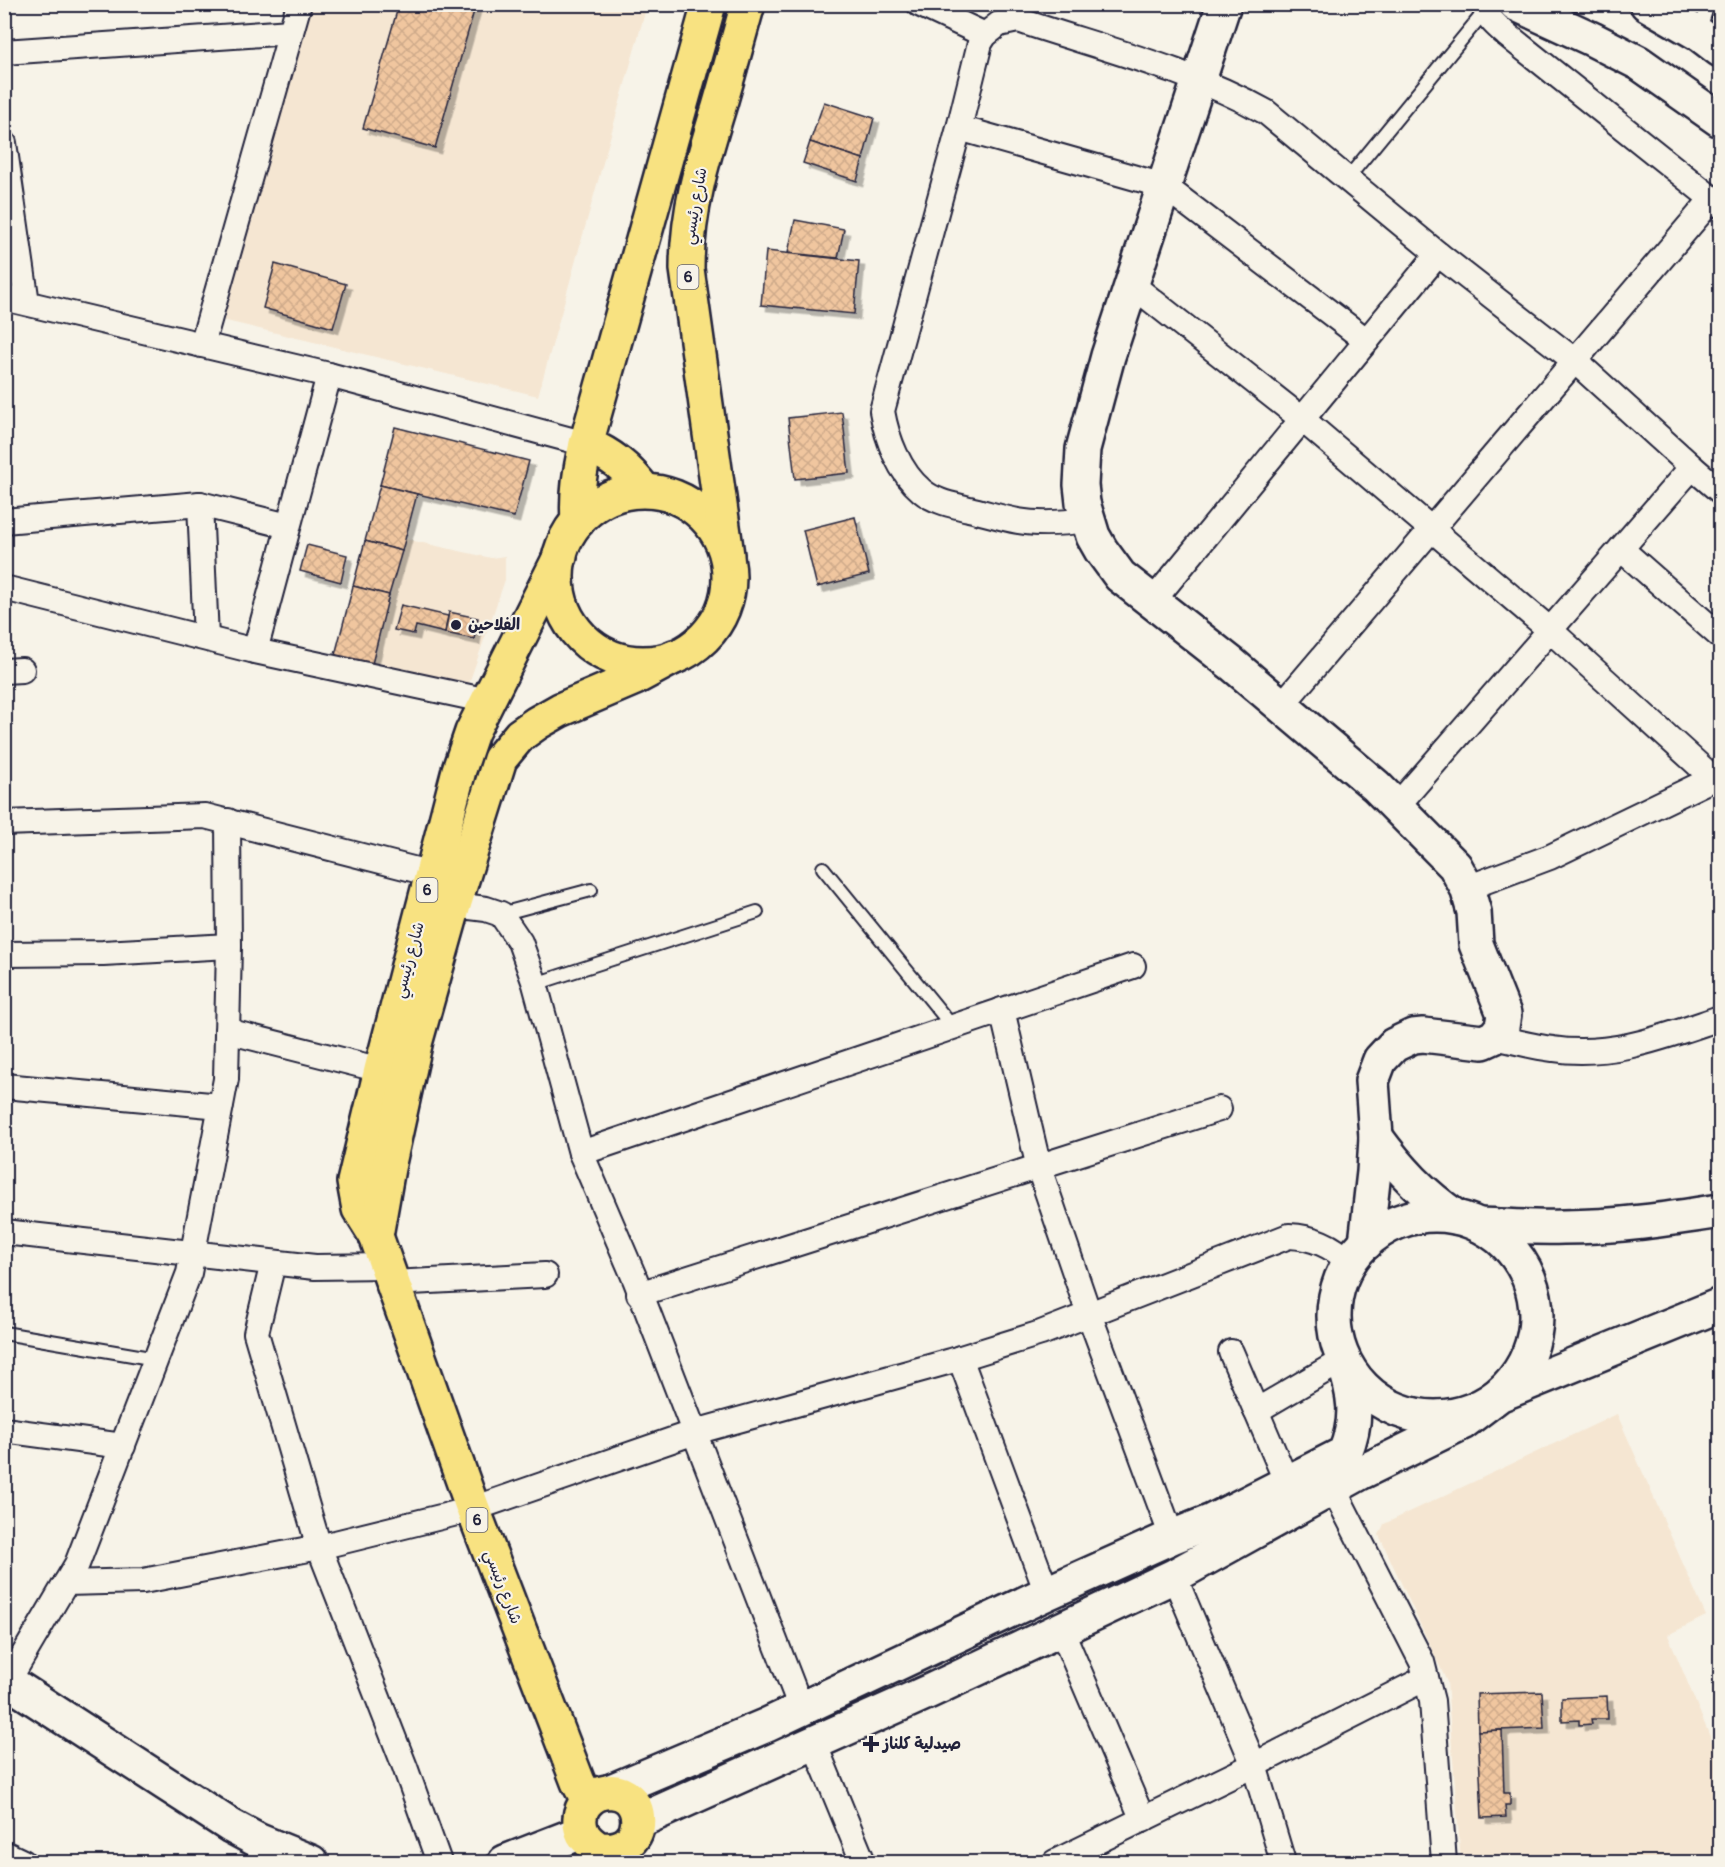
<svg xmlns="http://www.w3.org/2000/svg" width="1725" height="1867" viewBox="0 0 1725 1867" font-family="Pangolin,'Playpen Sans Arabic',sans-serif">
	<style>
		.built { fill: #f5e6d2 }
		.building { fill: url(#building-cross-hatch); stroke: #22223b; stroke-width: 1.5; filter: url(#shadow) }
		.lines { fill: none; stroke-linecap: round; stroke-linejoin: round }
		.lane-casing { stroke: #22223b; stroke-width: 16 }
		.street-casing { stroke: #22223b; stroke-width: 28 }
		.secondary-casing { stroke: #22223b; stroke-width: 38 }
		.highway-casing { stroke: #22223b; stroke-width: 38 }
		.lane { stroke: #f7f3e8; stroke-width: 12 }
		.street { stroke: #f7f3e8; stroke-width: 24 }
		.secondary { stroke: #f7f3e8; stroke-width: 33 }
		.highway { stroke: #f8e281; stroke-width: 33 }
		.poi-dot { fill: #22223b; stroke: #f7f3e8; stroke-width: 2 }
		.labels { text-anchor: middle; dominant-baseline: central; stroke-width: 4.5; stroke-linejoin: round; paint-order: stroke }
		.shield { fill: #f7f3e8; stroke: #62616f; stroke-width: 1.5 }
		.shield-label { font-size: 15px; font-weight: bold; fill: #22223b }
		.street-label { font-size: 16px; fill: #22223b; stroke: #f7f3e8 }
		.poi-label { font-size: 16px; font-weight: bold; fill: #22223b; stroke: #f7f3e8; text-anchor: start }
	</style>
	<defs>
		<pattern id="building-cross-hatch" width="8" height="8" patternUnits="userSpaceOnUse" patternTransform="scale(1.5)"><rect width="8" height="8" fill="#f0c69f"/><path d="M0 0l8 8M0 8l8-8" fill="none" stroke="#ceaa8a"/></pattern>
		<filter id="shadow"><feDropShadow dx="5.5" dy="5.5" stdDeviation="0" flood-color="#0004"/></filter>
	</defs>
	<rect width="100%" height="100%" fill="#f7f3e8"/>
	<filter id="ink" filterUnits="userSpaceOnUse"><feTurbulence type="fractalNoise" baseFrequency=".0167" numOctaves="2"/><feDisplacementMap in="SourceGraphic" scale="12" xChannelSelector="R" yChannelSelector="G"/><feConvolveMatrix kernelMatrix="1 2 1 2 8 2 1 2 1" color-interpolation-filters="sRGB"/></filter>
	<g filter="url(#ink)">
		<!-- built -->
		<g class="built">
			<path d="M312,5H647L538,396L222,320Z"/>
			<path d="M405,539L491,558L505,556V580L468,686L372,664Z"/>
			<path d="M1617,1414L1706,1616L1668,1635L1720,1761V1862H1461L1447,1682L1379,1535L1384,1524Z"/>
		</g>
		<!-- building -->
		<g class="building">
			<path d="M399,4H476L435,148L363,128Z"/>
			<path d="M824,102L874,118L863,159L810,142Z"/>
			<path d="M810,142L863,159L857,181L803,163Z"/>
			<path d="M795,220L844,229L838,258L788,253Z"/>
			<path d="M766,251L859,261L854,314L761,305Z"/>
			<path d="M275,264L346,284L333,328L263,308Z"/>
			<path d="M842,412L849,473L795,479L788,418Z"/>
			<path d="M395,427L529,461L514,517L380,485Z"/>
			<path d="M380,485L417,494L402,551L365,541Z"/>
			<path d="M855,517L869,574L817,587L803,530Z"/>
			<path d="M365,541L402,551L389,595L353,586Z"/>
			<path d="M307,545L347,555L341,582L300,571Z"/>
			<path d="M353,586L389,595L372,664L335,655Z"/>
			<path d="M401,605L448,616L445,633L416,626L414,634L394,630Z"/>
			<path d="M449,612L478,618L474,639L445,633Z"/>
			<path d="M1542,1692L1544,1728L1478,1731L1477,1694Z"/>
			<path d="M1607,1696L1608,1719H1591L1592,1724L1579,1725V1720L1562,1721V1698Z"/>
			<path d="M1502,1730L1504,1793H1510V1805H1505L1506,1817L1482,1818L1478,1731Z"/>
		</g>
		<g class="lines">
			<!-- lane casing -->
			<g class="lane-casing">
				<g id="lane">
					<path d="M1699,33L1708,4"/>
					<path d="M1347,179L1485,11"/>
					<path d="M823,868L952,1026"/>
					<path d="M501,914L591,890"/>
					<path d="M535,984L757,912"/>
					<path d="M4,1333L156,1359"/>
				</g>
			</g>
			<!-- street casing -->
			<g class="street-casing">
				<g id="street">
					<path d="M919,4L985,35"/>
					<path d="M1484,4C1486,18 1497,26 1507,35L1720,205"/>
					<path d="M4,52L291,32"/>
					<path d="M959,128L1164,186L1367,341"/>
					<path d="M4,143L27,303"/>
					<path d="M1131,284L1302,419L1550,630L1714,779"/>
					<path d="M4,298L329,375L586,444"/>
					<path d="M202,345L299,4"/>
					<path d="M200,504L206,638"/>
					<path d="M1087,520C1065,523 1041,525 1018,521C1002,518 986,513 969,509C954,505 935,502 922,491C899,472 887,439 882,411L959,128L980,43L985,35L999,24L1018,20C1101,48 1189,69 1266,112L1438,254L1575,361L1692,467L1720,491"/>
					<path d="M4,521L200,504L288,526"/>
					<path d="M1621,549L1720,636"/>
					<path d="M4,588L255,651L488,701"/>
					<path d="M1152,602L1438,254"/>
					<path d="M255,651L329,375"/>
					<path d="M4,671L22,670"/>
					<path d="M1282,705L1713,198"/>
					<path d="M1396,807L1692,467"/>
					<path d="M4,823L205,816L432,874"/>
					<path d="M1467,888L1550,857L1720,775"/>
					<path d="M454,905L486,909L501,914L520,942L535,984L581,1153L635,1279L801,1708"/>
					<path d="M4,954L103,953L229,946"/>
					<path d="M1002,1010L1039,1168L1089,1314L1172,1537"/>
					<path d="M227,1031L381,1070"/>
					<path d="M1494,1037C1514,1041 1534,1047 1553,1049C1612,1058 1666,1036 1720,1018"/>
					<path d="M4,1086L221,1106"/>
					<path d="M581,1153L1133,966"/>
					<path d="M4,1232L315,1267L386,1266"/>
					<path d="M273,1263L256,1333L319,1547L405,1767L439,1862"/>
					<path d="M392,1283L545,1275"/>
					<path d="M639,1294L1219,1109"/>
					<path d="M1231,1352L1287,1483"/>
					<path d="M960,1358L1047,1593"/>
					<path d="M1256,1411L1343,1360"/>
					<path d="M4,1430L123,1446"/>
					<path d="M1333,1488L1422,1662L1432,1701L1444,1862"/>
					<path d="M1174,1576L1254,1765L1283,1862"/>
					<path d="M66,1583L143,1581L319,1547L473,1509L695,1432L951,1361L1041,1333L1289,1236C1313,1237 1332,1245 1349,1262"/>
					<path d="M1061,1629L1143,1820"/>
					<path d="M4,1688L77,1564L189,1273L226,1079L229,946L228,821"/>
					<path d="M814,1743L863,1862"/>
					<path d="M4,1853L23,1862"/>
					<path d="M1055,1862L1254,1765L1426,1678"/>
				</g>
			</g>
			<!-- secondary casing -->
			<g class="secondary-casing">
				<g id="secondary">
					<path d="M1224,4L1108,356L1083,449L1081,485L1083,503L1093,536L1101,550L1120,576L1232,664L1376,786L1455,866L1467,888L1474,912L1476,944L1504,1014L1502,1027L1494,1037L1483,1042L1423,1035L1413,1036L1394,1045L1380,1060L1372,1081L1376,1137L1374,1172L1366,1243"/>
					<path d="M1516,4L1592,39L1639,63L1720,120"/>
					<path d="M1647,4L1699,34L1720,50"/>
					<path d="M1376,1137C1400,1170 1423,1194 1456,1217"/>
					<circle cx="1435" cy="1316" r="101"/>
					<path d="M1479,1225C1507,1226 1535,1228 1563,1227C1616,1227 1669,1219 1720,1211"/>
					<path d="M4,1679L231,1826L257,1840L311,1862"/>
					<path d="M611,1791L767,1725L1047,1593L1172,1537L1212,1521L1345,1453C1359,1418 1355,1395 1343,1360"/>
					<path d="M639,1821L930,1691L1174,1576L1360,1473L1462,1423L1499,1395L1720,1305"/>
					<path d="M505,1862L582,1832"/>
				</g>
			</g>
			<!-- highway casing -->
			<g class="highway-casing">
				<g id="highway">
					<path d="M586,444C611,455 628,468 644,490"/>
					<circle cx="643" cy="577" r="86"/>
					<path d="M578,521C576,494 580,471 586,444L709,4"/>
					<path d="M727,555L687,269C687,211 702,162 719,107C729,73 738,39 748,4"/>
					<path d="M560,557L472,732L459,770L381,1070L354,1182L359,1209L376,1236L473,1509L578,1782L588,1800"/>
					<path d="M376,1236L388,1168L416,1040L454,905L500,759L520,735L537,723L560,710L635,678L674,657"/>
					<path d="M602,1849C652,1854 646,1786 606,1792C598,1793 591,1797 586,1803C579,1811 578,1824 583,1834C590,1847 605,1849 612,1862"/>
				</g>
			</g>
			<!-- lane -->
			<use href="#lane" class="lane"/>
			<!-- street -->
			<use href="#street" class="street"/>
			<!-- secondary -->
			<use href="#secondary" class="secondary"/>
			<!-- highway -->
			<use href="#highway" class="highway"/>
		</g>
	</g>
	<!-- markers -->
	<g class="poi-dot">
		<circle cx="456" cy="625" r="6"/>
		<path d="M868 1735h6v6h6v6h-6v6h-6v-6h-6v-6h6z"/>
	</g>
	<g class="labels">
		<!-- shield labels -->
		<g class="shield">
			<rect x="677.5" y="265" width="21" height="24" rx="4.5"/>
			<rect x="416.5" y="878" width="21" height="24" rx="4.5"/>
			<rect x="466.5" y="1508" width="21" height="24" rx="4.5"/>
		</g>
		<g class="shield-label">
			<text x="688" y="277">6</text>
			<text x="427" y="890">6</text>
			<text x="477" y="1520">6</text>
		</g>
		<!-- street labels -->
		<g class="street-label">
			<text transform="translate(695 206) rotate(-80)">شارع رئيسي</text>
			<text transform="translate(409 960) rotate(-75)">شارع رئيسي</text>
			<text transform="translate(503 1587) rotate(69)">شارع رئيسي</text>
		</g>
		<!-- poi labels -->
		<g class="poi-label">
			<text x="468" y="625">الفلاحين</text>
			<text x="883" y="1744">صيدلية كلناز</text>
		</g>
	</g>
	<!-- margin -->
	<rect width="1725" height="1867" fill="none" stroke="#f7f3e8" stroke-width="24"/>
	<rect x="12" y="12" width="1701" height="1843" fill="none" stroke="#22223b" stroke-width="2" filter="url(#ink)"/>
</svg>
